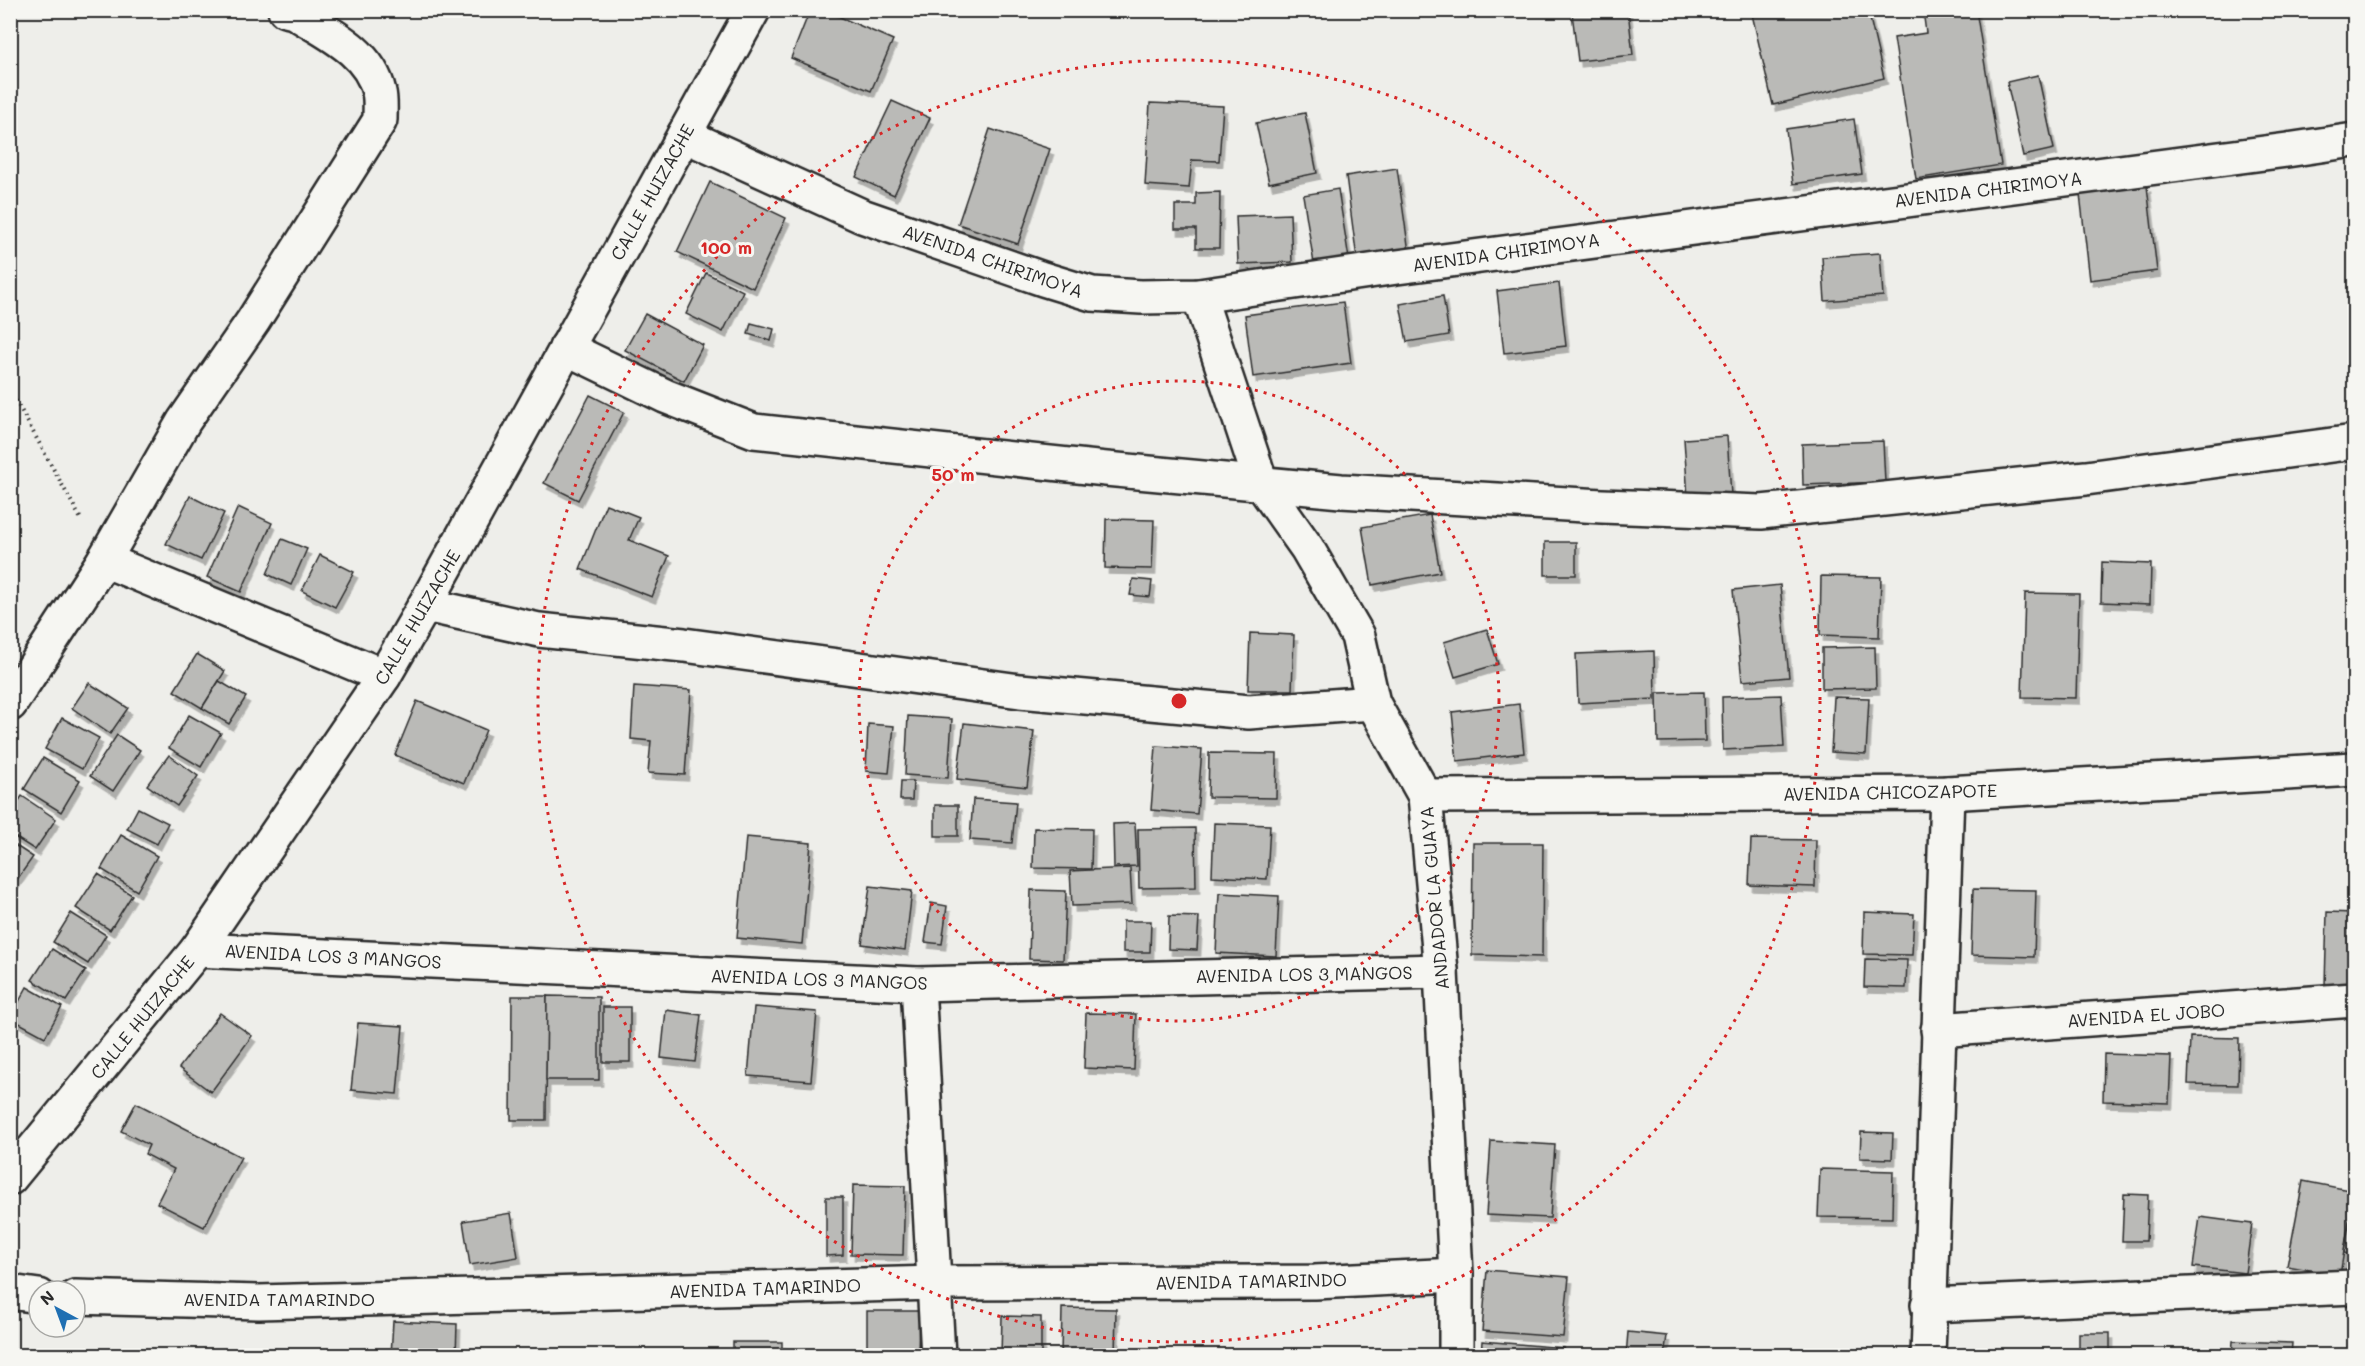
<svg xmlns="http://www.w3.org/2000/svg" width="2365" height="1366" viewBox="0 0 2365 1366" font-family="Mali,sans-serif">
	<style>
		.building { fill: #babab7; stroke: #2b2b2b; stroke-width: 1.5; filter: url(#shadow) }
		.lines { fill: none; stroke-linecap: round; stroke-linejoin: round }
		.minor-casing { stroke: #2b2b2b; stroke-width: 38 }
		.tertiary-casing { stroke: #2b2b2b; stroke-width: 38 }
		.path { stroke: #2b2b2b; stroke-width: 4; stroke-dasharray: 1.5 4.5; stroke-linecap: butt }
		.minor { stroke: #f6f6f2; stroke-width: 33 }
		.tertiary { stroke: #f6f6f2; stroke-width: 33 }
		.ring { fill: none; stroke: #d62828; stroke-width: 3; stroke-dasharray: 3 6 }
		.labels { text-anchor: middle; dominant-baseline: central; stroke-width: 6; stroke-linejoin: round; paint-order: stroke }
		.street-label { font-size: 18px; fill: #2b2b2b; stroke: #f6f6f2 }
		.centre { fill: #d62828; stroke: #f6f6f2; stroke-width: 3 }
		.ring-label { font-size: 18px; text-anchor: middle; font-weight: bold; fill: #d62828; stroke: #f6f6f2; stroke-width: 6; stroke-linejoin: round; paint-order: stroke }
	</style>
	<defs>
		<filter id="shadow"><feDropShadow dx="3.5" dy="6" stdDeviation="0" flood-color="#0004"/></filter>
	</defs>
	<rect width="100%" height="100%" fill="#eeeeea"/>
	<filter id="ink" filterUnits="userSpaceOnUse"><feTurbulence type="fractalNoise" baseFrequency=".0167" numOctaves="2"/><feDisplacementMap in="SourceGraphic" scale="12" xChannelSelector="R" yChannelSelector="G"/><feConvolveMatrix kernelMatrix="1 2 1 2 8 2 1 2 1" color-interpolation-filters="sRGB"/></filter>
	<g filter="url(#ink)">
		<!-- building -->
		<g class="building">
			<path d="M810,10H824L893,40L871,91L791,58Z"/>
			<path d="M1593,10H1628L1633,55L1578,61L1572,13Z"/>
			<path d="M1751,10H1868L1884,78L1773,105Z"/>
			<path d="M1923,10H1976L2001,165L1916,179L1894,38L1926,33Z"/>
			<path d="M2038,75L2054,149L2023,156L2007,82Z"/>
			<path d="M892,101L930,118L894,195L856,177Z"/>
			<path d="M1150,103L1223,106L1219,161L1192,160L1189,188L1145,185Z"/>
			<path d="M1305,113L1317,173L1269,183L1256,123Z"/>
			<path d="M1854,119L1862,174L1793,184L1786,129Z"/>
			<path d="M990,129L1050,149L1018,244L958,224Z"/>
			<path d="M1397,168L1409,252L1357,259L1346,176Z"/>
			<path d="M710,182L786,218L753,288L677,252Z"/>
			<path d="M2147,186L2157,271L2090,280L2080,194Z"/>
			<path d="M1338,189L1350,265L1315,270L1303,195Z"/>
			<path d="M1220,192L1219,248H1196V229H1175V205H1196V193Z"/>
			<path d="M1290,214L1292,262L1238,264L1236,216Z"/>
			<path d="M1880,253L1883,296L1825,301L1822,257Z"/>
			<path d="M706,273L743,291L723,332L686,314Z"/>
			<path d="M1559,283L1566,346L1504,353L1497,291Z"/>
			<path d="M1443,296L1449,335L1407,342L1400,304Z"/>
			<path d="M1343,302L1351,363L1253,377L1245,315Z"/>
			<path d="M645,314L703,345L684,381L625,350Z"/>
			<path d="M751,323L774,329L771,341L748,334Z"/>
			<path d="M590,395L624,412L578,500L544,483Z"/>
			<path d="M1727,436L1731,495L1688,498L1684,439Z"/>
			<path d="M1883,441L1885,482L1803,485L1802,444Z"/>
			<path d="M190,496L224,513L201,560L166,544Z"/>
			<path d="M606,504L639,517L629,540L669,556L652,597L580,569Z"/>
			<path d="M238,507L272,523L241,592L207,577Z"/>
			<path d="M1430,515L1440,572L1372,585L1362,527Z"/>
			<path d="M1106,519L1154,520L1152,569L1105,568Z"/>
			<path d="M282,539L307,549L291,585L267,574Z"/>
			<rect x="1545" y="542" width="31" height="33"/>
			<path d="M320,555L354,572L335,607L302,591Z"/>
			<path d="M2102,562L2151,564L2150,604L2101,602Z"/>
			<path d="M1821,576L1881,577L1879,637L1820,635Z"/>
			<path d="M1133,579L1152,581L1150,597L1130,595Z"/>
			<path d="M1780,585L1789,677L1742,681L1733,590Z"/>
			<path d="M2025,593L2079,594L2076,698L2022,697Z"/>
			<path d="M1487,629L1498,664L1455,677L1444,642Z"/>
			<path d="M1250,633L1294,635L1292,690H1248Z"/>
			<path d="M1875,647L1876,688L1822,689V648Z"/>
			<path d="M1654,651L1655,699L1578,703L1576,654Z"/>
			<path d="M197,654L225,671L202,708L174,691Z"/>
			<path d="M219,681L246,697L229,724L202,708Z"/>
			<path d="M89,683L128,708L110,734L72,708Z"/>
			<path d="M634,686L691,690L685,775L648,773L651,741L631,739Z"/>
			<path d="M1704,692L1705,741L1658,742L1657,693Z"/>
			<path d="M1781,695L1784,747L1723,750L1722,697Z"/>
			<path d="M1834,697L1869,698L1866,754L1831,752Z"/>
			<path d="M417,701L486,730L464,783L395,755Z"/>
			<path d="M1519,704L1524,753L1457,761L1452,712Z"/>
			<path d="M189,715L221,733L201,767L169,748Z"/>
			<path d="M908,716L952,719L948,778L905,775Z"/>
			<path d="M62,718L99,738L82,769L45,749Z"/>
			<path d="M964,723L1034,731L1027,787L957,779Z"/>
			<path d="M868,724L894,726L889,773L866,771Z"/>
			<path d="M117,735L140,750L113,791L90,776Z"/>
			<path d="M1156,746L1202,749L1197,814L1151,810Z"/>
			<path d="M1209,753L1277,754L1276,798L1208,797Z"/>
			<path d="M169,755L198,776L177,806L147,785Z"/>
			<path d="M43,758L80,780L61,812L24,789Z"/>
			<path d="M901,781H913L912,800H900Z"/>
			<path d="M22,796L56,819L35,850L10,834V814Z"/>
			<path d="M973,799L1016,802L1012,843L970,840Z"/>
			<rect x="935" y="805" width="23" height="31"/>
			<path d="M138,808L168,823L157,844L127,829Z"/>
			<path d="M1135,823L1137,866L1114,867L1113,824Z"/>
			<path d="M1214,823L1270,825L1267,879L1212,876Z"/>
			<path d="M1034,828L1092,829L1091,869L1033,868Z"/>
			<path d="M1195,828L1196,887L1139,888L1138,829Z"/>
			<path d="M121,835L157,856L137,891L101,869Z"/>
			<path d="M746,837L811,843L802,944L737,938Z"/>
			<path d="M1751,839L1816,840L1815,887L1749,885Z"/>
			<path d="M10,842L33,857L11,888L10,887Z"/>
			<path d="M1473,843H1543L1542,957L1472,955Z"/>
			<path d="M1130,868L1132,904L1072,906L1070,871Z"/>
			<path d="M98,874L132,895L110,930L76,908Z"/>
			<path d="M870,886L912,891L905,950L862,944Z"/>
			<path d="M1973,889L2036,890L2034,957L1971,955Z"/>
			<path d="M1031,890L1066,891L1063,960L1029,959Z"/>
			<path d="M1219,893L1279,896L1276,956L1216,953Z"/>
			<path d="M931,903L947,906L942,944L925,942Z"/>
			<path d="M1864,912L1914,914L1912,955L1863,954Z"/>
			<path d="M2327,912L2354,913V986L2325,985Z"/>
			<path d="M71,913L106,935L88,964L53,942Z"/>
			<path d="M1169,916L1199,917L1197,950L1168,949Z"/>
			<path d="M1123,921H1151L1150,952H1123Z"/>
			<path d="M52,949L86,970L66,1001L32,980Z"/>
			<path d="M1865,959L1907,960L1906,988L1864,987Z"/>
			<path d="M27,987L62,1007L45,1037L10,1018Z"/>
			<path d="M512,996H547L546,1120H511Z"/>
			<path d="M547,996L599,997V1080H546Z"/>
			<rect x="603" y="1007" width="27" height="55"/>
			<path d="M754,1007L817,1012L811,1081L748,1076Z"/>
			<path d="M666,1010L701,1015L695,1062L661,1058Z"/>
			<path d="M220,1013L252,1036L211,1092L179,1068Z"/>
			<path d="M1086,1013L1136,1014L1134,1070L1084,1068Z"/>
			<path d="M358,1023L403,1026L397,1094L351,1090Z"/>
			<path d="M2190,1037L2239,1038L2238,1085L2188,1084Z"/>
			<path d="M2104,1054L2171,1056L2169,1103L2103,1101Z"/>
			<path d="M136,1103L241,1157L204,1227L157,1203L174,1169L145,1154L149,1145L121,1131Z"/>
			<path d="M1861,1132L1893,1133L1892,1159L1860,1158Z"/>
			<path d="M1491,1141L1555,1145L1550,1218L1486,1215Z"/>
			<path d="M1820,1169L1893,1171L1892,1218L1818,1217Z"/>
			<path d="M2303,1181L2354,1191L2340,1275L2287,1266Z"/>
			<path d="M853,1185L905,1186L903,1255L851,1254Z"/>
			<path d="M2124,1194L2148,1195L2146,1241H2122Z"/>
			<path d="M2354,1196V1255L2344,1253Z"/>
			<path d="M826,1197H843V1255L826,1256Z"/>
			<path d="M511,1213L518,1257L470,1265L463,1221Z"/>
			<path d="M2200,1217L2252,1224L2245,1273L2193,1267Z"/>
			<path d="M1487,1270L1569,1277L1563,1337L1482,1331Z"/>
			<path d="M1062,1308L1116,1309L1115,1356H1061Z"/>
			<path d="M867,1311H919L918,1356H867Z"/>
			<path d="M1002,1316L1041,1317V1356H1001Z"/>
			<path d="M393,1321L457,1324L456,1356H391Z"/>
			<path d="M1628,1332L1667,1336L1664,1356H1626Z"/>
			<rect x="2079" y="1333" width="31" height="23"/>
			<path d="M1482,1341L1564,1348L1563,1356H1481Z"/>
			<path d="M2233,1341L2292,1343L2291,1356H2232Z"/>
			<rect x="733" y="1342" width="49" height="14"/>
		</g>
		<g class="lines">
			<!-- minor casing -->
			<g class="minor-casing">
				<g id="minor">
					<path d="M684,135L862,216L1043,279L1092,294L1141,297L1199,296L1397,267L2287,150L2354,140"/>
					<path d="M1199,296L1261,483L1307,548L1358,636L1373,703L1425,796L1441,971L1456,1275V1356"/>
					<path d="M566,348L665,396L754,431L1106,469L1341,491L1602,506L1761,512L2086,478L2354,442"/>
					<path d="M104,560L384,676"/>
					<path d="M425,605L539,630L684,645L1020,691L1249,712L1373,703"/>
					<path d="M10,704L104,560L184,421L253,321L380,120C380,111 381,100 379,92C370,51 326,32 294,12L285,10"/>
					<path d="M1425,796L1947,793L2354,769"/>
					<path d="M197,950L918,984L1441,971"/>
					<path d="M918,984L938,1356"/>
					<path d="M1938,1030L2354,1000"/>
					<path d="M10,1292L39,1296"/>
					<path d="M75,1297L259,1302L935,1283L1315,1282L1456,1275"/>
					<path d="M1928,1305L2354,1287"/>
					<path d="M1928,1356L1947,793"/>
				</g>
			</g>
			<!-- tertiary casing -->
			<g class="tertiary-casing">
				<path id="tertiary" d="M10,1178L197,950L384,676L425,605L753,10"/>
			</g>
			<!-- path -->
			<path class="path" d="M10,390L82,521"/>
			<!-- minor -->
			<use href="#minor" class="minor"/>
			<!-- tertiary -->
			<use href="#tertiary" class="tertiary"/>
		</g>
	</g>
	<!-- distance rings -->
	<g class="ring">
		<circle cx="1179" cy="701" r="320"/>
		<circle cx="1179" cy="701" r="641"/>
	</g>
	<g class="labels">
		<!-- street labels -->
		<g class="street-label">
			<text transform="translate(1988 189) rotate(-7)">AVENIDA CHIRIMOYA</text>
			<text transform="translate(652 192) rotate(-61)">CALLE HUIZACHE</text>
			<text transform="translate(1506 252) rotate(-8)">AVENIDA CHIRIMOYA</text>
			<text transform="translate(993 261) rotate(19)">AVENIDA CHIRIMOYA</text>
			<text transform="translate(417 617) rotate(-60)">CALLE HUIZACHE</text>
			<text transform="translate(1890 792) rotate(-1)">AVENIDA CHICOZAPOTE</text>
			<text transform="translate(1434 898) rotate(-95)">ANDADOR LA GUAYA</text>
			<text transform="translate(333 956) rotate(3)">AVENIDA LOS 3 MANGOS</text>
			<text transform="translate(1304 974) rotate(-1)">AVENIDA LOS 3 MANGOS</text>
			<text transform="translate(819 979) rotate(2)">AVENIDA LOS 3 MANGOS</text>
			<text transform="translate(2146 1015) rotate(-4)">AVENIDA EL JOBO</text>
			<text transform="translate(142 1017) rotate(-51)">CALLE HUIZACHE</text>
			<text transform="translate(1251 1281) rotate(-1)">AVENIDA TAMARINDO</text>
			<text transform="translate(765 1288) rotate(-2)">AVENIDA TAMARINDO</text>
			<text x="279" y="1299">AVENIDA TAMARINDO</text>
		</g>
	</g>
	<circle cx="1179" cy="701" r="9" class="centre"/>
	<g class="ring-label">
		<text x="726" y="254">100 m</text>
		<text x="953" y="481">50 m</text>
	</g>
	<!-- margin -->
	<rect width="2365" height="1366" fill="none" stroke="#f6f6f2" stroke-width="36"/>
	<rect x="18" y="18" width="2329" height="1330" fill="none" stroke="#2b2b2b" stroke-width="2" filter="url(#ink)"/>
	<!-- north arrow -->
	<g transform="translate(57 1309) rotate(319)"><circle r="28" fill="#f6f6f2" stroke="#a5a5a2" stroke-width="1.5"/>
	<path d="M0-4.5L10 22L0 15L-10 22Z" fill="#1f6fb2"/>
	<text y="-9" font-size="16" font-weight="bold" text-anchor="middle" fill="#2b2b2b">N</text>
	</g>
</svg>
